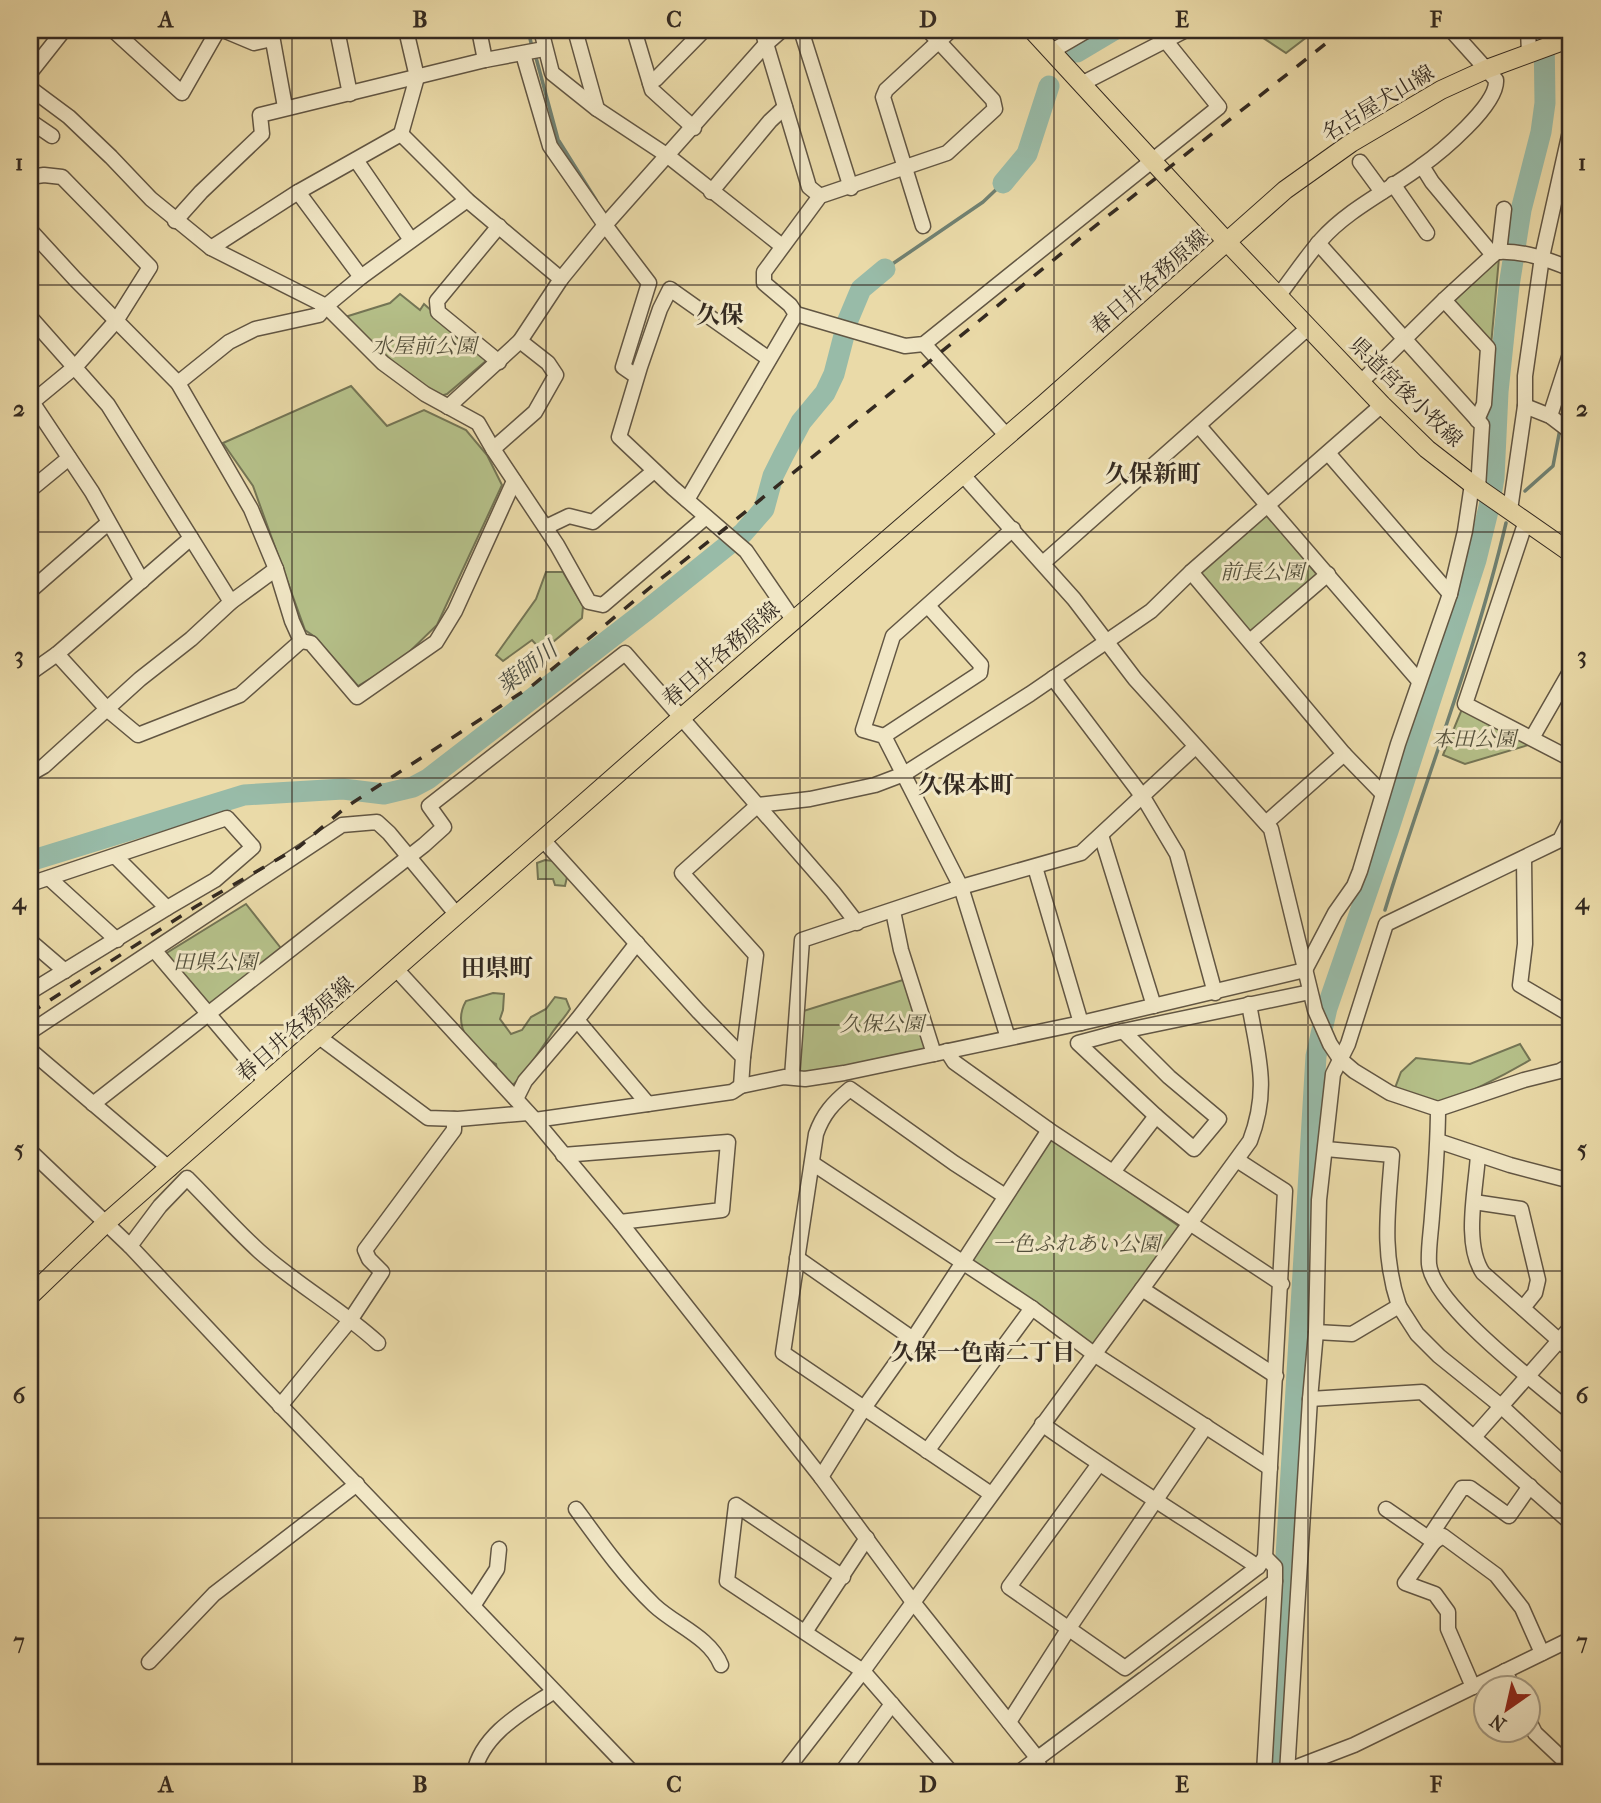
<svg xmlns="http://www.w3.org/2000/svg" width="1601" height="1803" viewBox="0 0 1601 1803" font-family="'IM FELL French Canon','Noto Serif JP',serif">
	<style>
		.green { fill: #b5c089; stroke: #747555; stroke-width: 2 }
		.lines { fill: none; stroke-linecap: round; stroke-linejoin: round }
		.stream { stroke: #708172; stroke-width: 3.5 }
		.river { stroke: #98bba8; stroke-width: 21 }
		.minor-casing { stroke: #625643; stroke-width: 17 }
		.major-casing { stroke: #342a21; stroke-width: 20 }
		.minor { stroke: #f1e7c6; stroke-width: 14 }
		.major { stroke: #eadaa8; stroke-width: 18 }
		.rail { stroke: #342a21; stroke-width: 3.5; stroke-dasharray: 12 12; stroke-linecap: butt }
		.grid { fill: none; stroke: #342a21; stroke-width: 2; stroke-opacity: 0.55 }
		.labels { text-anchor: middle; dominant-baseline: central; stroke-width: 6; stroke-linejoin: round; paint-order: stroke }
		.street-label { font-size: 21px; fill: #342a21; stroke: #f1e7c6 }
		.park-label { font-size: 21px; font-style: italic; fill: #54503b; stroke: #f1e7c6 }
		.water-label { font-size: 23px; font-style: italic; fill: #4d4e43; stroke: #f1e7c6 }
		.neighbourhood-label { font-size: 23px; font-weight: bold; fill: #342a21; stroke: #f1e7c6 }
		.quarter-label { font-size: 24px; font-weight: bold; fill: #342a21; stroke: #f1e7c6 }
		.neatline { fill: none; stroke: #342a21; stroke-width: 2.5 }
		.grid-label { font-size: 23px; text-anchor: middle; font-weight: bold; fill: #342a21 }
	</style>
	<rect width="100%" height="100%" fill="#eadaa8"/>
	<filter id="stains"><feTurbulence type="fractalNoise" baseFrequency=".00286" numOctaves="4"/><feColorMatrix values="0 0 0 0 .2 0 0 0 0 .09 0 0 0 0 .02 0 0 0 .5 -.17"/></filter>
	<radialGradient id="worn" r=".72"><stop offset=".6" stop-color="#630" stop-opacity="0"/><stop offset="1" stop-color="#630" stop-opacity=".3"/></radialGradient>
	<!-- green -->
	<g class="green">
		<path d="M1251,30H1316L1286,53Z"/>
		<path d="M1499,258L1491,345L1453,302Z"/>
		<path d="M400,294L420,310L424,304L487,360L447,394L441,396L415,380L386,356L345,317L390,303Z"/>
		<path d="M351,386L387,426L424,410L466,430L487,455L502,485L437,625L401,660L358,686L315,637L305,630L253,486L223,443Z"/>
		<path d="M1264,515L1269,517L1319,577L1253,631H1248L1199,574Z"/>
		<path d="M546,572H563L583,606L582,618L542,651L532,640L503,661L496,655L536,599Z"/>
		<path d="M1462,709L1535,743L1465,764L1443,755Z"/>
		<path d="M545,860L553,861L567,877L565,886L555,885L553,879H538L537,863Z"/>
		<path d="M246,904L284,952L210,1008L165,954Z"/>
		<path d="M906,979L928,1051L811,1076L789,1074L797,1013Z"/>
		<path d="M493,993L504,994L503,1010L500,1019L511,1034L522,1030L531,1017L546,1009L555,997L566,999L570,1009C564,1019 556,1026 550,1036C539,1052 527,1071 513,1085L498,1076L496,1064C473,1051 451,1027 466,1001Z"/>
		<path d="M1520,1044L1530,1060C1513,1070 1453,1103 1436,1102C1423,1102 1407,1092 1395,1088L1401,1072L1416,1058L1470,1064Z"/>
		<path d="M1052,1138L1180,1227L1094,1346L968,1261Z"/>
	</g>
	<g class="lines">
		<!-- stream -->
		<g class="stream">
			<path d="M528,30L532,47"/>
			<path d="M535,54L559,143V141L596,200"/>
			<path d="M885,269L983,202L1003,183"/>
			<path d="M1562,418L1571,389"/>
			<path d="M1525,491L1553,466L1560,429"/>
			<path d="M1385,910C1425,780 1475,655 1506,523"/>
			<path d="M1036,1751L1139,1674"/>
			<path d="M1007,1773L1016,1766"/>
		</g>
		<!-- river -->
		<g class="river">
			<path d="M1077,52L1114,30"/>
			<path d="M1003,183L1027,154L1049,86"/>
			<path d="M30,861L244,795L343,789L384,794L413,787L428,779L647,610L743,533L764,509L773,476L783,456L801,422L825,393L834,374L848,320L861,289L885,269"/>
			<path d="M1273,1773L1316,1056L1327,1008L1388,831L1476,560L1489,507L1494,478L1498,392L1509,286L1521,210L1541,132L1545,103L1544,30"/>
		</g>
		<!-- minor casing -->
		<g class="minor-casing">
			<g id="minor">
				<path d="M113,30L182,93L218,30"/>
				<path d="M223,30L254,43L272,39"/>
				<path d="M271,30L285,107"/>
				<path d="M337,30L350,94"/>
				<path d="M479,30L485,60"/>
				<path d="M541,30L552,73L597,109L668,156L782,246"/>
				<path d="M575,30L597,109"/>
				<path d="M634,30L652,90L694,128"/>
				<path d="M762,30L809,187L820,196"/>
				<path d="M801,30L851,188"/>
				<path d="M928,30L993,100L995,109L947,153L820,196L764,272V283L790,305L796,314L905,346L924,344L1219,107L1165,40"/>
				<path d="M1528,30L1529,53"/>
				<path d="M1052,51L1088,30"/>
				<path d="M523,54L550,146L605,225L649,283L623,367L636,376"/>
				<path d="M30,73L64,30"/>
				<path d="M650,83L656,79L704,30"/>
				<path d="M1083,83L1186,30"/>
				<path d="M30,88L69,117L111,157L151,199L211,248L326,306L383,363L425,394L478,423L493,449L557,545L589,602L603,605L706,517"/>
				<path d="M30,121L52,136"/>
				<path d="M401,134L467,200L561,279"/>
				<path d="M356,160L411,240"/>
				<path d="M1360,162L1382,192"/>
				<path d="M30,177L44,175L62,177L150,267L116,321L76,366L30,404"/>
				<path d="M1393,184L1427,233"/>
				<path d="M298,192L361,277"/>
				<path d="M711,192L770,121L785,107"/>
				<path d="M175,221L201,192L262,134L260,115L485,60L544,49"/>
				<path d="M499,226L437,301L438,312L499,362"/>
				<path d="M923,226L883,97L886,90L951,30"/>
				<path d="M30,230L75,279L178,383L251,509L276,569L292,621L301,641"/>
				<path d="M1318,243L1482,425L1478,488"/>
				<path d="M211,248L298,192L401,134L417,77L406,30"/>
				<path d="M1499,252L1504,209"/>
				<path d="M1493,255L1496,252C1522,250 1547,259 1571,269"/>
				<path d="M1279,295C1293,277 1306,257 1321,240C1347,210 1389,190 1420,167C1440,153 1498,105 1496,80L1451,30"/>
				<path d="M1444,300L1488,348L1484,404L1477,420"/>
				<path d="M30,317L108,405L231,602"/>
				<path d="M924,344L1006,435"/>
				<path d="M769,359L670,289L660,309L640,367L619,437L673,488L746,551L794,621"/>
				<path d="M1361,382L1444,300L1493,255L1432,182L1422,166"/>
				<path d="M178,383L229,342L255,329L319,315L326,306L361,277L467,200"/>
				<path d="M32,402L92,492L142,581"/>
				<path d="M1525,406L1550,416L1571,432"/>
				<path d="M448,407L520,341L561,279L605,225L766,44L782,30"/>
				<path d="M1550,416L1571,351"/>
				<path d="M1199,426L1419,681"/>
				<path d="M493,449L535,412L556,375L548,363L520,341"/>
				<path d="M1328,453L1450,594"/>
				<path d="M962,474L1074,599L1135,679L1271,829L1315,1010L1330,1044L1340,1059L1354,1071L1390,1093L1438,1109C1438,1145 1435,1180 1432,1216C1431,1232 1428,1249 1429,1264C1433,1305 1538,1384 1571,1412"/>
				<path d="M30,490L69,458"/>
				<path d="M687,500L796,314"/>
				<path d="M1510,510L1525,406V376L1542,257L1571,127"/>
				<path d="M1526,521L1465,704L1571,759"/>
				<path d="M546,527L569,516L593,522L654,471"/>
				<path d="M1043,563L1309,327"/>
				<path d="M1191,572L1344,754L1266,823"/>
				<path d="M30,591L108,523"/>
				<path d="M301,641L311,643L357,697L436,642L455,611L514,481"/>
				<path d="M1250,641L1328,574"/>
				<path d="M57,654L108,710L138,735L240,695L301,641"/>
				<path d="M30,673L57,654L191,538"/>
				<path d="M1053,678L1143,797L1177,854L1215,993"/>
				<path d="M884,736L980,673L981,665L928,606"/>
				<path d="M1532,738L1571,670"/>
				<path d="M1344,754L1382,793"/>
				<path d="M30,774L44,766L140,679L191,639L231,602L276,569"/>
				<path d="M1101,835L1154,1006"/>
				<path d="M543,840L698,1011L743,1057L741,1086"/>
				<path d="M1524,858L1525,944L1520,985L1571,1015"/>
				<path d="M1035,867L1081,1023"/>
				<path d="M49,878L117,940"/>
				<path d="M30,884L227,818L253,847L215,880L167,908L115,856"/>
				<path d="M893,911L901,950L934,1054"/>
				<path d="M30,941L65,971"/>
				<path d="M155,951L267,1083"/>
				<path d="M397,970L535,1120L620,1222L821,1477L913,1602L1035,1755L1042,1773"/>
				<path d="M30,992L167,908"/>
				<path d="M577,1020L648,1104"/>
				<path d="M1123,1031L1078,1043L1156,1116"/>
				<path d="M30,1032L342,825L377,822L389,833L457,915"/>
				<path d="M319,1037L428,1118L458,1119L528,1113"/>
				<path d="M1008,1038L961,887L884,736L863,730L893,636L1013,529"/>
				<path d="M30,1050L170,1169"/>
				<path d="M947,1051L954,1062L1049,1130L1282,1284"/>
				<path d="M743,1057L756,955L682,873L758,805L810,799L875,785L904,774L1030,694L1151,611L1191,572L1382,405"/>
				<path d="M792,1077L802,940L961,887L1081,853L1195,747"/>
				<path d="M516,1099L525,1081L577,1020L637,943"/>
				<path d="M93,1104L424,845L444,827L429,806L625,653L833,892L857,923"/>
				<path d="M1438,1109L1524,1080L1560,1071L1571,1065"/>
				<path d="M535,1120L732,1092L741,1086L784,1077L805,1079L844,1073L1081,1023L1305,970L1335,913L1354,886L1360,871L1398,744L1450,594L1465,531L1472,484"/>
				<path d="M1438,1141L1510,1165L1571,1181"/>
				<path d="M1326,1149L1392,1155C1388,1210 1381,1252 1399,1306"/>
				<path d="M30,1151L130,1246L256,1380L633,1773"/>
				<path d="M563,1155L728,1142L722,1210L620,1222"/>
				<path d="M1478,1155C1476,1189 1463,1244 1483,1273L1571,1351"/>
				<path d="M812,1163L1032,1308L1094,1354L1270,1468"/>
				<path d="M1113,1172L1156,1116L1194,1149L1219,1119L1169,1077L1123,1031L1310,992"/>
				<path d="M1474,1202L1521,1209L1538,1280L1535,1293L1523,1308"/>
				<path d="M130,1246L160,1206L187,1178C211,1202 234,1228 259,1251C297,1285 341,1309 378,1343"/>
				<path d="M797,1258L913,1339"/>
				<path d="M1142,1289L1276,1376"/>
				<path d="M1316,1332L1352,1334L1399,1306L1417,1334L1439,1356L1501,1406L1571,1471"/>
				<path d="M1310,1399L1422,1392L1571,1523"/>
				<path d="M280,1406L351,1319L382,1272L369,1259L365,1250L454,1130V1119"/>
				<path d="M1042,1424C1112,1474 1186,1519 1258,1567"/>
				<path d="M1474,1437L1571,1327"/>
				<path d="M927,1451L1032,1308"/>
				<path d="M1099,1464L1009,1587L1125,1668L1258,1567L1265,1557L1285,1191L1237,1160"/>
				<path d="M821,1477L864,1408L913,1339L1049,1130"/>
				<path d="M991,1494L783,1353L816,1134C823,1114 833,1103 850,1089L954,1163L1005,1196"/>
				<path d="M576,1509C600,1542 624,1576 654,1605C675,1625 710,1637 721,1665"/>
				<path d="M1386,1509L1434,1542"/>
				<path d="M1434,1542L1432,1533L1462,1488H1470L1509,1516L1530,1486"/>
				<path d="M1265,1557L1275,1567V1581"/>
				<path d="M843,1577L736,1505L727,1581L863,1671L952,1773"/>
				<path d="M473,1606L497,1569L499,1549"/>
				<path d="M805,1632L867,1538"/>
				<path d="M149,1662L214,1594L357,1484"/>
				<path d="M1505,1671L1513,1688"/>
				<path d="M1473,1687L1448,1629V1612L1435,1594L1405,1583L1434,1542L1443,1536L1496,1575L1522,1608L1542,1653"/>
				<path d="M1528,1719L1535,1733L1571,1767"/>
				<path d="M1009,1722L1069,1628L1206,1426"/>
				<path d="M474,1773C482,1734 523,1712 553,1692"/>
				<path d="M784,1773L863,1671L1250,1141C1270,1089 1258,1056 1249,1004"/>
				<path d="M841,1773L892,1704"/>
				<path d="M1018,1773L1275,1581L1264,1773"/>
				<path d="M1281,1773L1354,1745L1571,1639"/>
				<path d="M1287,1773L1310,1399L1316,1332L1319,1200L1333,1074L1348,1044L1386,924L1560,840L1571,818"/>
			</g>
		</g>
		<!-- major casing -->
		<g class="major-casing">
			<g id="major">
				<path d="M1032,30L1228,243L1382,405L1427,449L1472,484L1571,553"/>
				<path d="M30,1296L106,1223L681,718L1044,404L1285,190L1351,143L1441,90L1487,69L1571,38"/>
			</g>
		</g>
		<!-- minor -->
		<use href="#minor" class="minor"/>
		<!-- major -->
		<use href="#major" class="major"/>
		<!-- rail -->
		<path class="rail" d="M30,1013L195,907L299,847L346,807L533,685L658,581L722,531L1089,231L1343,30"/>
	</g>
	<!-- grid -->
	<path class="grid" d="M292,30V1773M546,30V1773M800,30V1773M1054,30V1773M1308,30V1773M30,285H1571M30,532H1571M30,778H1571M30,1025H1571M30,1271H1571M30,1518H1571"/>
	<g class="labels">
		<!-- street labels -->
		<g class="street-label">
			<text transform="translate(1378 103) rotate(-31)">名古屋犬山線</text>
			<text transform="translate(1149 282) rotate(-41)">春日井各務原線</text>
			<text transform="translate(1406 392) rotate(44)">県道宮後小牧線</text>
			<text transform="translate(721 654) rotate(-41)">春日井各務原線</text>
			<text transform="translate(295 1029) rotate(-41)">春日井各務原線</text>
		</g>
		<!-- park labels -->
		<g class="park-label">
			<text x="424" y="346">水屋前公園</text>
			<text x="1262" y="572">前長公園</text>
			<text x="1474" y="739">本田公園</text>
			<text x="215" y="962">田県公園</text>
			<text x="882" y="1024">久保公園</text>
			<text x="1076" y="1244">一色ふれあい公園</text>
		</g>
		<!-- water labels -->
		<g class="water-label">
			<text transform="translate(527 668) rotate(-38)">薬師川</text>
		</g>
		<!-- neighbourhood labels -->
		<g class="neighbourhood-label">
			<text x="983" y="1352">久保一色南二丁目</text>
		</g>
		<!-- quarter labels -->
		<g class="quarter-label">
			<text x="720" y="315">久保</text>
			<text x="1153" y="474">久保新町</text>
			<text x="966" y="785">久保本町</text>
			<text x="497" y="968">田県町</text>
		</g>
	</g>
	<!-- margin -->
	<rect width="1601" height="1803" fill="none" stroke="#eadaa8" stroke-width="77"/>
	<!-- north arrow -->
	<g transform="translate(1507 1709) rotate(214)"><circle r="33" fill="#f1e7c6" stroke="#a59b84" stroke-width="2"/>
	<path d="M0-5L12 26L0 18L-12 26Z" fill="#8f2418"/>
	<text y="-10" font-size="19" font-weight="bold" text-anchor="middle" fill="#342a21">N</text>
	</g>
	<rect x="38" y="38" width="1524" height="1726" class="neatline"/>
	<g class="grid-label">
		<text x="166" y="27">A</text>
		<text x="420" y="27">B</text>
		<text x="674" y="27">C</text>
		<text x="928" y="27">D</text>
		<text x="1182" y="27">E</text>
		<text x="1436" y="27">F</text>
		<text x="19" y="170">1</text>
		<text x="1582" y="170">1</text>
		<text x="19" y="416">2</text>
		<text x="1582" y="416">2</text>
		<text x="19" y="663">3</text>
		<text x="1582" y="663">3</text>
		<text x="19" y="909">4</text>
		<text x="1582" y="909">4</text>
		<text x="19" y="1156">5</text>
		<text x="1582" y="1156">5</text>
		<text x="19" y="1403">6</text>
		<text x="1582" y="1403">6</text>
		<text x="19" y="1649">7</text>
		<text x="1582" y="1649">7</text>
		<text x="166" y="1792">A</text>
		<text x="420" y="1792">B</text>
		<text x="674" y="1792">C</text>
		<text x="928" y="1792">D</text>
		<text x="1182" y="1792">E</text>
		<text x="1436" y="1792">F</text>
	</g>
	<rect width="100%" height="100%" filter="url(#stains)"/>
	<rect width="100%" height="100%" fill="url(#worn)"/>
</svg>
